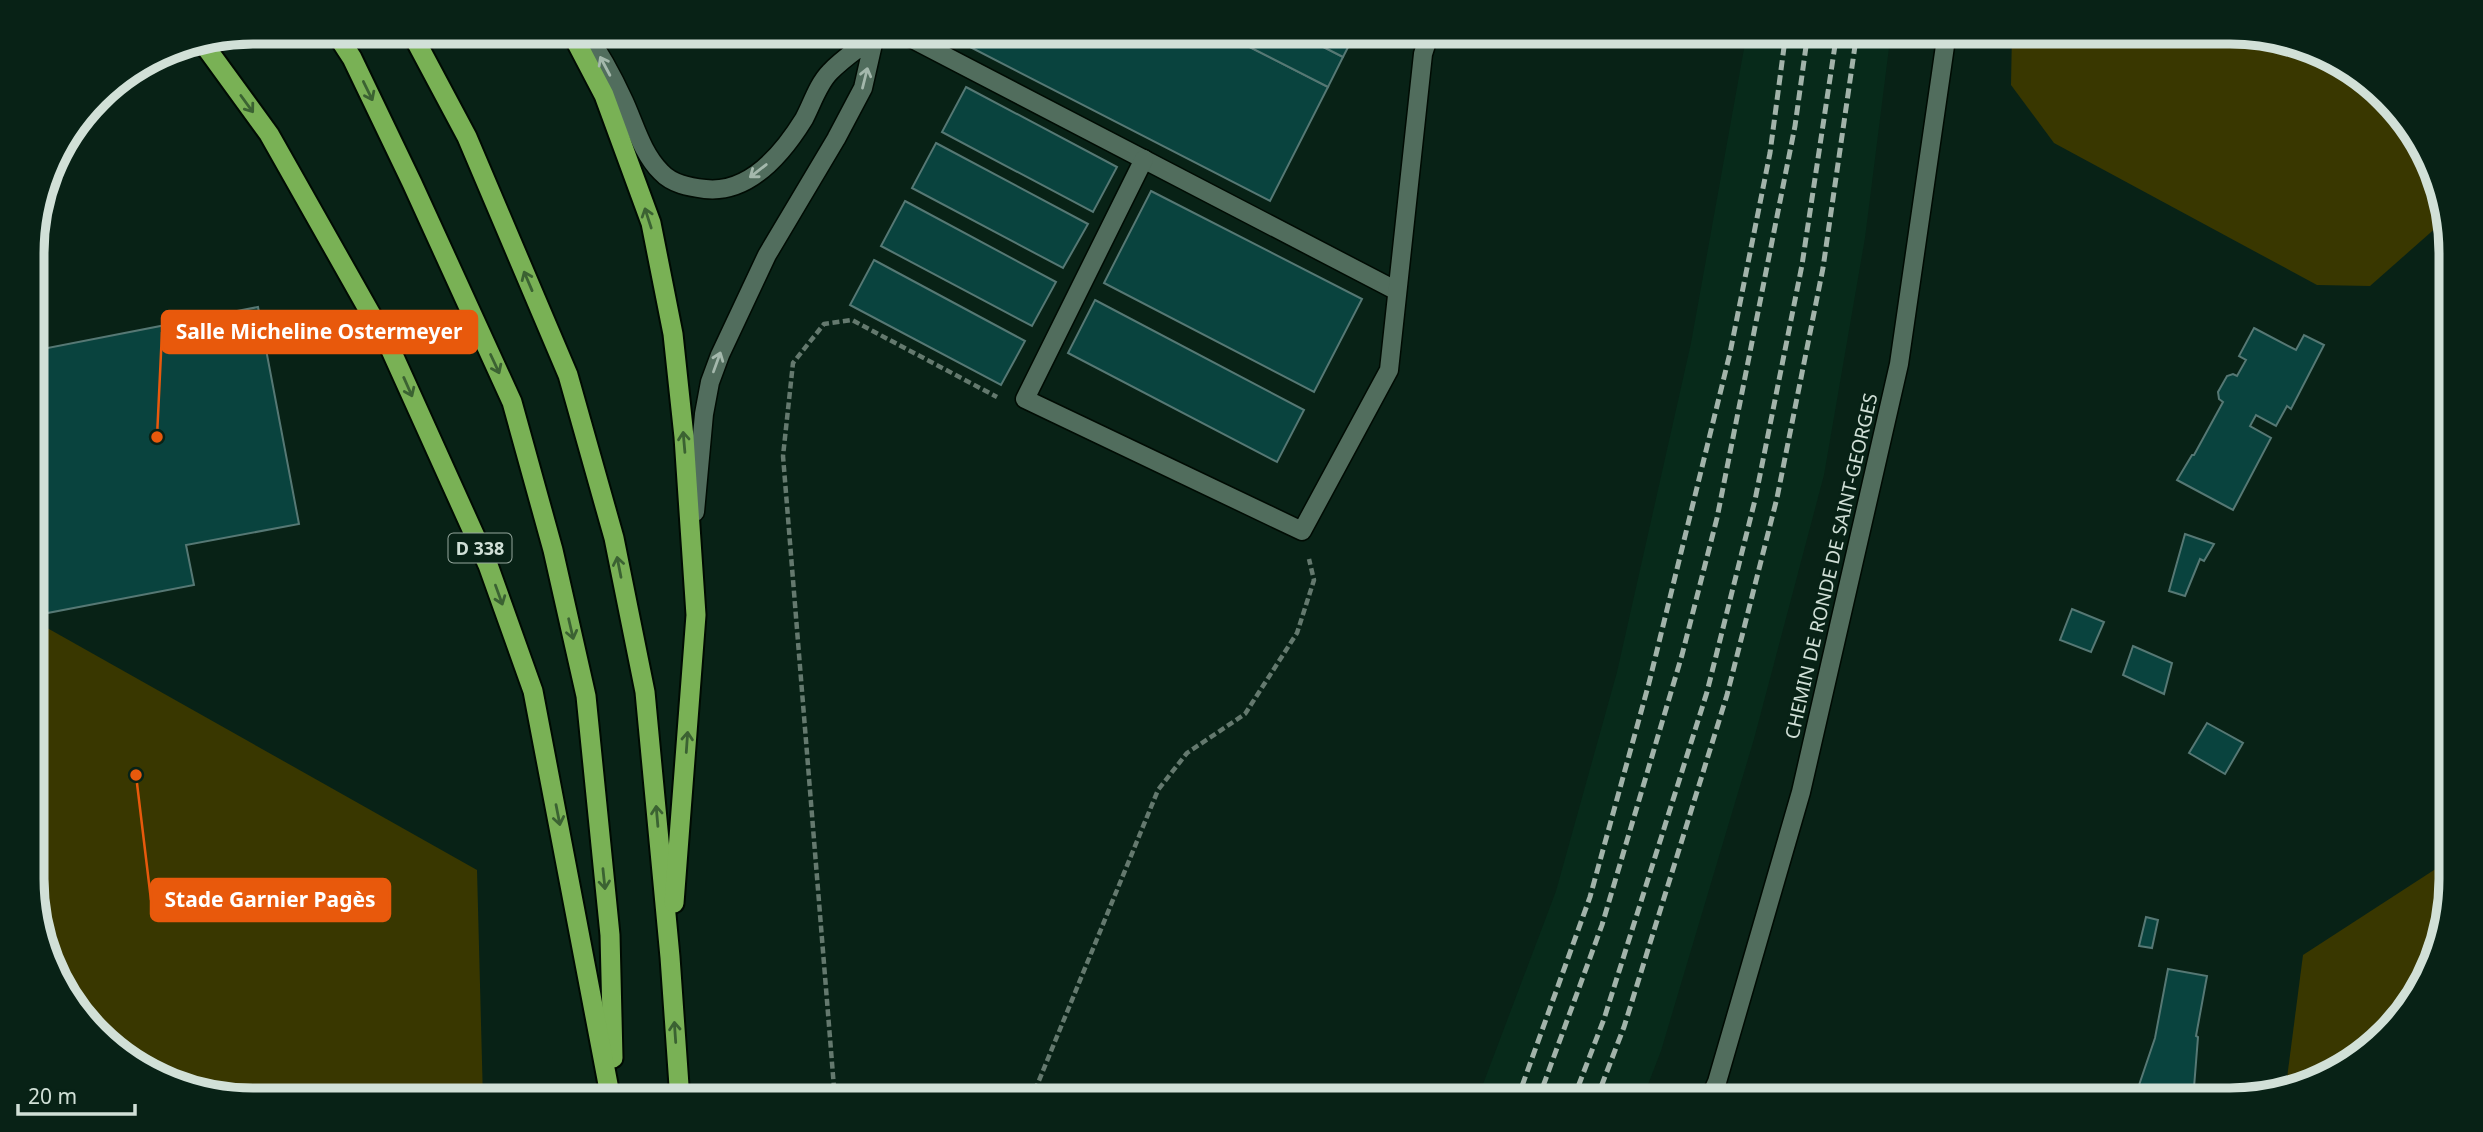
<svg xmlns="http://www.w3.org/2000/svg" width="2483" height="1132" viewBox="0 0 2483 1132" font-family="'Noto Sans',sans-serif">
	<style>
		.built { fill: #072a1a }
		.green { fill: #393700 }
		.building { fill: #09433e; stroke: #567874; stroke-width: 2 }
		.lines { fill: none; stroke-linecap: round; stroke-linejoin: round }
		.service-casing { stroke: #000b03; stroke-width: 21 }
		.minor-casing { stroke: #000b03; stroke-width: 21 }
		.trunk-casing { stroke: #000b03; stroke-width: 23 }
		.path { stroke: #64796e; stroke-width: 4.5; stroke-dasharray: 7 3.5; stroke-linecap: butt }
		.service { stroke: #516d5d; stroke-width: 18 }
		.minor { stroke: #516d5d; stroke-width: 18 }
		.trunk { stroke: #79b155; stroke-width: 19 }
		.rail { stroke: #a2b3aa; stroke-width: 5; stroke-dasharray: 10 5; stroke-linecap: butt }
		.oneway { stroke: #a4b8ac }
		.oneway2 { stroke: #3b6232 }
		.labels { text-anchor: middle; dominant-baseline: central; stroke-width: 5; stroke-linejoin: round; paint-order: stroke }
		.shield { fill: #082216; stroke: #95a79d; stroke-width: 2 }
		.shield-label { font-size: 18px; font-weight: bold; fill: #d1e0d7 }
		.street-label { font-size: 19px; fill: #d1e0d7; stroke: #082216 }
		.rim { fill: none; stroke: #d1e0d7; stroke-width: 9 }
		.leader { fill: none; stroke: #e8590c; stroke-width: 2.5 }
		.callout-dot { fill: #e8590c; stroke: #082216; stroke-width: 2.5 }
		.callout { fill: #e8590c; stroke: #e8590c; stroke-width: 2.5 }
		.callout-label { font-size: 21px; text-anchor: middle; font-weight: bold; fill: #fff }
	</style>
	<rect width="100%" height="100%" fill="#082216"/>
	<!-- built -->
	<path class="built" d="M1747,32H1891L1865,238L1824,475L1754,739L1661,1051L1642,1100H1477L1556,891L1617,672L1691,343Z"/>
	<!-- green -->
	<g class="green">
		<path d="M2012,32H2230L2315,48L2406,118L2447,218L2370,286L2317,285L2054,143L2011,85Z"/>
		<path d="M33,620L477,870L483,1100H253L168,1084L77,1014L33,909Z"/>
		<path d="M2451,859V880L2435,964L2397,1025L2354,1063L2286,1086L2303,955Z"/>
	</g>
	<!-- building -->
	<g class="building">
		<path d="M941,32H1220L1328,87L1270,201Z"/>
		<path d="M1220,32H1294L1343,57L1328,87Z"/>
		<path d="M1294,32H1356L1343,57Z"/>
		<path d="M966,87L1117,167L1093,212L942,132Z"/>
		<path d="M936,143L1088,224L1063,268L912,188Z"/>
		<path d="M1151,191L1362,299L1314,392L1104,283Z"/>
		<path d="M905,201L1056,282L1032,326L881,246Z"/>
		<path d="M874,260L1025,341L1001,385L850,305Z"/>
		<path d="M1095,300L1304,410L1277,462L1068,353Z"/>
		<path d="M258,307L299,524L186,545L194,585L37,615L33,592L32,351Z"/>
		<path d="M2254,328L2296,350L2304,335L2324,345L2291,409L2287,406L2276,426L2256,415L2250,426L2271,438L2233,510L2177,480L2192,455H2194L2223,402L2219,399L2218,392L2227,376L2233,374L2237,376L2246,360L2239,356Z"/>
		<path d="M2185,534L2214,544L2204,561L2200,559L2185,596L2169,591Z"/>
		<path d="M2072,609L2104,622L2091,652L2060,640Z"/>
		<path d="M2133,646L2172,663L2164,694L2123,675Z"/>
		<path d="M2207,723L2243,743L2225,774L2189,753Z"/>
		<path d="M2146,917L2158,920L2152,948L2139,946Z"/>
		<path d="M2168,969L2207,976L2196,1036L2198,1037L2193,1100H2160L2136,1094L2155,1038Z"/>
		<path d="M2111,1089L2137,1100H2107Z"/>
	</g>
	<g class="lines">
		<!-- service casing -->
		<g class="service-casing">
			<g id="service">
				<path d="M585,32C600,53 613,77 624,101C635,125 642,153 661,172C672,184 689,187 705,189C749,194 783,153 804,119C812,104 818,84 830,72C843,58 861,47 875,35L863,88L836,139L767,255L720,355L710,382L704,414L695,512"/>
				<path d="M899,32L1397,291"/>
				<path d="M1144,159L1025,399L1302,531L1389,370L1423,54L1430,32"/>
			</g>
		</g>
		<!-- minor casing -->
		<g class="minor-casing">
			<path id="minor" d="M1709,1100L1717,1082L1801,792L1899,364L1947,32"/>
		</g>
		<!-- trunk casing -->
		<g class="trunk-casing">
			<g id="trunk">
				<path d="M335,32L352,58L412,183L512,402L553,550L586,696L610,935L613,1058"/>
				<path d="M411,32L467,137L568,375L614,538L645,692L670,957L680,1100"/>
				<path d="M571,32L604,95L651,223L673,334L684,437L696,615L674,903"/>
				<path d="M202,42L269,134L390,348L488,565L533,691L611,1100"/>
			</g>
		</g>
		<!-- path -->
		<g class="path">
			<path d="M835,1100L783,456L793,363L824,324L852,320L997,397"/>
			<path d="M1031,1100L1158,790L1187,753L1245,714L1297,633L1314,580L1309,559"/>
		</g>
		<!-- service -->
		<use href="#service" class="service"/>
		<!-- minor -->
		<use href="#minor" class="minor"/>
		<!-- trunk -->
		<use href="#trunk" class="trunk"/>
		<!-- rail -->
		<g class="rail">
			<path d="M1517,1100L1590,897L1649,683L1730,353L1770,153L1786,32"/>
			<path d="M1538,1100L1602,925L1682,655L1717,518L1795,126L1808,32"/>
			<path d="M1573,1100L1604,1019L1707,692L1755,500L1802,265L1837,32"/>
			<path d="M1596,1100L1624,1027L1727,695L1777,498L1823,268L1857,32"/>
		</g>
	</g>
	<!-- one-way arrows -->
	<defs><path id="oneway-shaft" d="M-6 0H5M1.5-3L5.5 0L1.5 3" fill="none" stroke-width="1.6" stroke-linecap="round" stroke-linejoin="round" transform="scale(1.75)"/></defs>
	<g class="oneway">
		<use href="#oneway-shaft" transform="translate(605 66) rotate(-118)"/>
		<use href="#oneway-shaft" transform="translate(865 78) rotate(-76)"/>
		<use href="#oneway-shaft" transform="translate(758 171) rotate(142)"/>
		<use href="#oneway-shaft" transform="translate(717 362) rotate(-70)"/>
	</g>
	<g class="oneway2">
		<use href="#oneway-shaft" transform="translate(368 91) rotate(64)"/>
		<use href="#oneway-shaft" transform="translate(247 104) rotate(54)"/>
		<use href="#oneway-shaft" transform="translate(648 218) rotate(-108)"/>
		<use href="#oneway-shaft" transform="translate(528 281) rotate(-113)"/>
		<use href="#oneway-shaft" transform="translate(495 364) rotate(65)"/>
		<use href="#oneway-shaft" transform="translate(408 387) rotate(66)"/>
		<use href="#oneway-shaft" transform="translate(684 442) rotate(-95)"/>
		<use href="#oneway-shaft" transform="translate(619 567) rotate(-101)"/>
		<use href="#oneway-shaft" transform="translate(499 595) rotate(70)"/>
		<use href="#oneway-shaft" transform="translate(571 629) rotate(77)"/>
		<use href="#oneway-shaft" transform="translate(687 742) rotate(-86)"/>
		<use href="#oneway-shaft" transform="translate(558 815) rotate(79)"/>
		<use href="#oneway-shaft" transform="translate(657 816) rotate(-95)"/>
		<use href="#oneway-shaft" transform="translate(604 879) rotate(84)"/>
		<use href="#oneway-shaft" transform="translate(675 1032) rotate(-94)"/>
	</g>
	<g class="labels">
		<!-- shield labels -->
		<rect class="shield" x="448.5" y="533.5" width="63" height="29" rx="5"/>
		<g class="shield-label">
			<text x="480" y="548">D 338</text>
		</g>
		<!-- street labels -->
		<g class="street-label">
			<text transform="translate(1831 566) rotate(-77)">CHEMIN DE RONDE DE SAINT-GEORGES</text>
		</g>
	</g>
	<!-- crop -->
	<path d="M0 0H2483V1132H0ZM253 44H2230A209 209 0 0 1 2439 253V879A209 209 0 0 1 2230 1088H253A209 209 0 0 1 44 879V253A209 209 0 0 1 253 44Z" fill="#082216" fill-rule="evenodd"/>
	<path class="rim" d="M253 44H2230A209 209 0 0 1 2439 253V879A209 209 0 0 1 2230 1088H253A209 209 0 0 1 44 879V253A209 209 0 0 1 253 44Z"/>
	<!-- callouts -->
	<path class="leader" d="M157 437L162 332M136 775L151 900"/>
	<g class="callout-dot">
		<circle cx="157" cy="437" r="7"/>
		<circle cx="136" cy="775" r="7"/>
	</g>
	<g class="callout">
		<rect x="162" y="311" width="315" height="42" rx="7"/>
		<rect x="151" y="879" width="239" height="42" rx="7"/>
	</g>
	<g class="callout-label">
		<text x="319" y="339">Salle Micheline Ostermeyer</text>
		<text x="270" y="907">Stade Garnier Pagès</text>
	</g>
	<!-- scale -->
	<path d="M18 1104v10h117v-10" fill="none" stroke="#d1e0d7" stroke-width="3.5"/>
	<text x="28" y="1104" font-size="21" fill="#d1e0d7" stroke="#082216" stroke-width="5" paint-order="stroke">20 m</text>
</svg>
